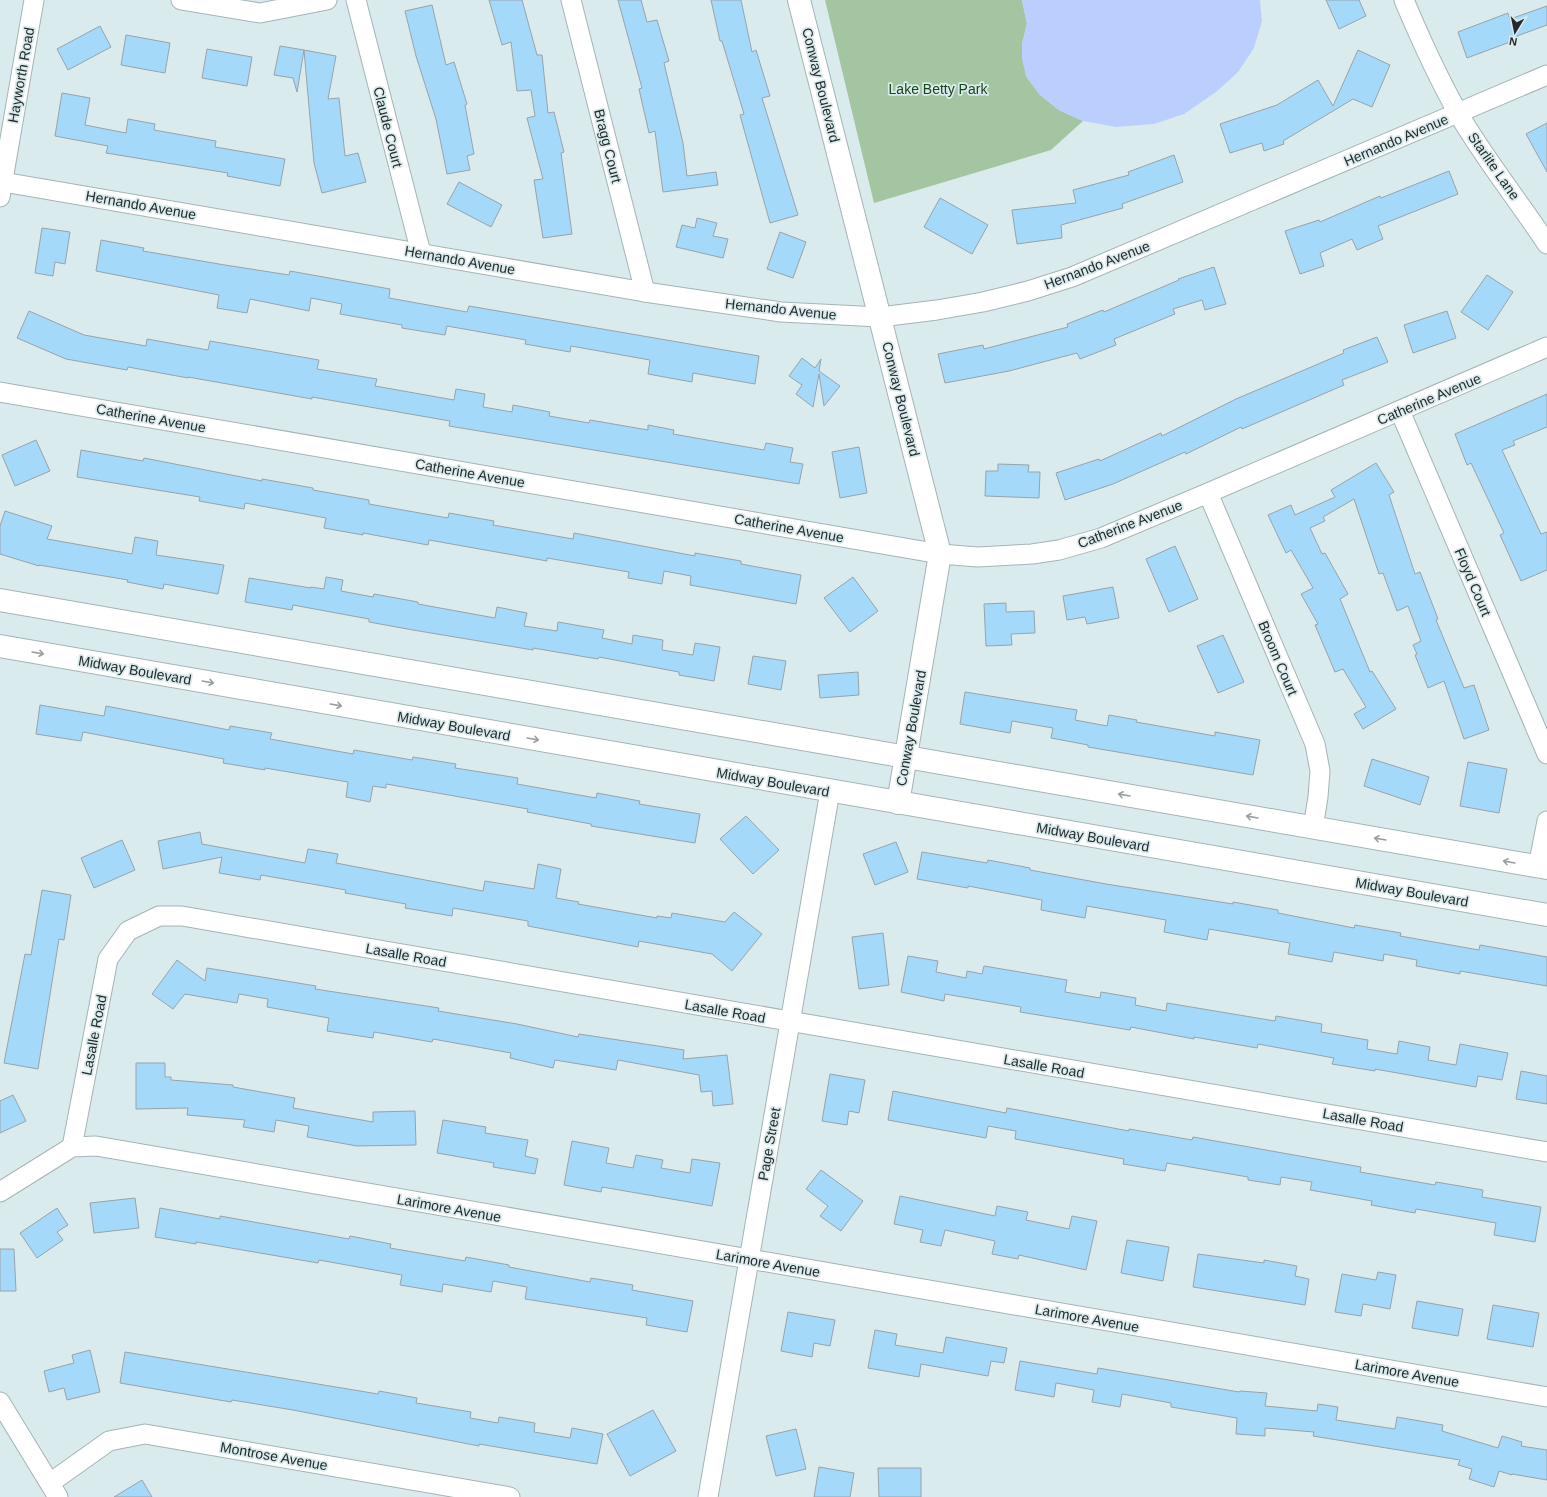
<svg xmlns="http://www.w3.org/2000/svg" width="1547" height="1497" viewBox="0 0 1547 1497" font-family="Arial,sans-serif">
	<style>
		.green { fill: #a3c5a2 }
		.water { fill: #bbcfff }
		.building { fill: #a5d9fa; stroke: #97a3ab }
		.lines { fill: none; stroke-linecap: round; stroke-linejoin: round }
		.street-casing { stroke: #a4b4b6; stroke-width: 21 }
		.secondary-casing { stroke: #a4b4b6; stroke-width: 24 }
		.street { stroke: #fff; stroke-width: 19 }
		.secondary { stroke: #fff; stroke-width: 22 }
		.oneway { stroke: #9c9fa0 }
		.labels { text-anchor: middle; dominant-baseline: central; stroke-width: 3.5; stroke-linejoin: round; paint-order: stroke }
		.street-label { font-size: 14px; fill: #242a2b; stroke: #daebed }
		.park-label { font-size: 14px; fill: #134615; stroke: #daebed }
	</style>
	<rect width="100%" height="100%" fill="#daebed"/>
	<!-- green -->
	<path class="green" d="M825,0H1022L1027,24L1022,44L1026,76L1040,95L1059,110L1083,121L1051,150L874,203Z"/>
	<!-- water -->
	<path class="water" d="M1022,0H1260L1262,21L1254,48L1238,72L1216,92L1184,114L1154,124L1116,127L1083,121L1059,110L1040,95L1026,76L1022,59V44L1027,24Z"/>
	<!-- building -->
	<g class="building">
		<path d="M489,0H522L537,55H542L548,113L554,112L564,152L561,153L572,234L543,238L534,180L543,179L527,118L535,116L531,90L517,91L511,42L502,45Z"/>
		<path d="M618,0H641L647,22L657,20L669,61L664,63L683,143L687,176L716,172L718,185L663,192L655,131L649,133L639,89L642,88Z"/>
		<path d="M711,0H741L752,52L756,50L770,96L762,98L798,215L770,223L740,115L744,114L722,41H720Z"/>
		<path d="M1326,0H1359L1366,16L1339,29Z"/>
		<path d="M432,5L446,65L454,62L467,104L465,105L474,154L467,156L470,170L447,174L436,119L416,56L405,11Z"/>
		<path d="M1547,6V25L1517,36L1518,39L1467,58L1458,32L1508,13L1510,19Z"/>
		<path d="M100,26L111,47L68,70L57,49Z"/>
		<path d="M126,35L170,43L165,73L121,65Z"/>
		<path d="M280,46L304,50L297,92L293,78L274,75Z"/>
		<path d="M207,49L252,57L247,86L202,78Z"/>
		<path d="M304,50L336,56L328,99L339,98L345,156L358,153L366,182L322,193L314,163Z"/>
		<path d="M1358,50L1390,65L1372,107L1353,99L1283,141L1284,144L1264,151L1262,143L1230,153L1220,124L1277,105L1318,80L1333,106Z"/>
		<path d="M62,93L90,98L85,125L126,133L128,119L155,124L154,130L216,141L215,147L285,159L280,186L227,176L228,173L106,153L108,146L55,136Z"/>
		<path d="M1547,123V172L1526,134Z"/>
		<path d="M1174,155L1183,182L1122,204L1123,208L1061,225L1062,238L1017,244L1012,210L1076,203L1073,190L1129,175L1128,172Z"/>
		<path d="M1449,171L1458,194L1378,226L1383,239L1357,250L1352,239L1320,253L1324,266L1300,274L1285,231L1319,220L1320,222L1380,196L1381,198Z"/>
		<path d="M459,182L502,205L491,227L447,204Z"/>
		<path d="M940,198L988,225L972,254L924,227Z"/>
		<path d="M697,218L717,223L713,236L728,239L723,258L676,247L682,225L695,228Z"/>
		<path d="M42,228L70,232L65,264L55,262L53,276L35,273Z"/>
		<path d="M780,232L806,242L793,278L767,269Z"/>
		<path d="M101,240L144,248L143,251L225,265L289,275L290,271L390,289L389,298L467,312L469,306L759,356L755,384L693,373L692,382L648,374L650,360L571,346L570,352L525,344L526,340L447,326L445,335L402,328V325L340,314L342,304L311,298L309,311L250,299L247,313L217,308L219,295L96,271Z"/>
		<path d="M1214,267L1226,304L1205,310L1202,300L1173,309L1175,314L1114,339L1116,345L1080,359L1077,353L1009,371L945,383L938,354L983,345L984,349L1068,327L1067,324L1103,310L1104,312L1179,280L1178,279Z"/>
		<path d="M1487,275L1513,292L1488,330L1461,312Z"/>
		<path d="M29,311L84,335L146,346L147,339L208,350L210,341L319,360L317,369L377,379L375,386L454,400L456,389L485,394L483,407L512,412L513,405L550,412L549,416L589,423L590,420L648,430V425L674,430L673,434L764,450L766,443L793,448L790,462L803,464L799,484L449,426L450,421L312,397V399L188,377V378L128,367L127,370L66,359L17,338Z"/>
		<path d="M1447,311L1456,338L1413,353L1404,325Z"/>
		<path d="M1377,337L1388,362L1342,380L1344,385L1242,429L1241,427L1186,454L1185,452L1113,484L1065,500L1056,473L1099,459L1100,461L1161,433L1162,436L1236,399L1344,353L1343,350Z"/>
		<path d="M802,358L815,368L821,359L819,371L840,386L824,406L819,374L813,407L796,394L802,385L789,376Z"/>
		<path d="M1547,394V427L1513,441L1515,445L1502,450L1541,534L1547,532V570L1521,581L1500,535L1504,533L1471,463L1467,465L1455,434Z"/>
		<path d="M36,440L50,471L15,486L2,455Z"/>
		<path d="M859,447L867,493L840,498L832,452Z"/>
		<path d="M81,450L143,461L144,458L262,481V479L313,488V490L369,500V504L448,518L449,513L494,521L493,525L573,539L574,533L695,556V553L741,561V564L801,575L796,604L690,585L691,576L664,571L662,584L628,578L629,572L547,558V561L429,540L428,545L363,533V535L324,528L326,518L245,503L244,509L199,501L200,497L77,477Z"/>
		<path d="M1376,463L1394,492L1389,495L1415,574L1420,572L1438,619L1436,620L1464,688L1474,685L1489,730L1464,739L1444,681L1428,688L1415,655L1417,654L1413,645L1421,641L1408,606L1397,611L1383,573L1379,574L1354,499L1323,517L1325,521L1310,528L1322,554L1325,553L1348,594L1340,599L1370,672L1372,671L1396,709L1363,729L1354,714L1366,707L1343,669L1335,672L1315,625L1318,624L1301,594L1313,588L1291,550L1286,553L1268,515L1291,505L1295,515L1335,497L1331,490Z"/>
		<path d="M998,464L1029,465L1028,472H1040L1039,498L985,496L986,471H998Z"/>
		<path d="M5,511L52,526L47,539L132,554L135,537L158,541L156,555L224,565L218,594L164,584L163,589L127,582L128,580L39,565V566L0,554V526Z"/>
		<path d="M1175,546L1198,599L1169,612L1146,559Z"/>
		<path d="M326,577L343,580L341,591L373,597L374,594L418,602V604L495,618L497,607L527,613L524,626L557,631L558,622L604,630L602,638L632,644L633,635L663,640L662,650L693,655L695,643L720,647L714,681L679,675V672L599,657L598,659L533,648V650L413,630L369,622V619L293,605L292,610L245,602L249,578L311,588V587L324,589Z"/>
		<path d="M853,577L878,611L850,632L824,598Z"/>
		<path d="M1113,587L1119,618L1087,624L1085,617L1067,620L1063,596Z"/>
		<path d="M1006,603V612L1034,611L1035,633L1011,634L1012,645L986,646L984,604Z"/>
		<path d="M1223,635L1244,682L1218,693L1197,646Z"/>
		<path d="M753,656L786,661L781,690L748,684Z"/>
		<path d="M858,672L859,695L820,698L818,675Z"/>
		<path d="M965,692L1077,710L1075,720L1107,726L1109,715L1137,720L1136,722L1215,736V732L1260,740L1253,775L1088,747V745L1051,738L1053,728L1012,721L1010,733L960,724Z"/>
		<path d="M40,705L104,716L106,706L229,730L230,726L272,733L270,739L353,754L354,750L412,760L413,757L456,764L455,768L518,778L517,784L596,798L597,793L640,801L639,804L700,814L695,843L591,826V824L527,812L528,809L386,784V788L373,786L370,802L346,797L348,782L265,768V770L223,763L224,759L83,732L81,741L36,734Z"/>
		<path d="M1372,759L1429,777L1420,805L1364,786Z"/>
		<path d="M1468,762L1507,769L1499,813L1460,806Z"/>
		<path d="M746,816L779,850L753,874L720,839Z"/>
		<path d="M200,832L202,844L305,863L308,849L338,854L336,863L483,891L485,881L534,889L538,864L561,869L556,898L579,902L578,904L657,918V916L671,918L672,913L725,922L734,912L762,934L732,971L712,954L639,941L638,947L528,926V921L453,908L452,916L405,908L406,904L345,893L346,890L261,875L260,880L219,873L222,857L163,869L158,841Z"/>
		<path d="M122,840L135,870L94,888L81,858Z"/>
		<path d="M896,842L908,872L875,885L863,854Z"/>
		<path d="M922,852L987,863L988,860L1030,868V870L1106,884L1233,904V902L1278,910V913L1354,928L1355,925L1401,933L1400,936L1479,950L1480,945L1547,957V986L1460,971V974L1416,966L1417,960L1384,954L1383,961L1334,952L1332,962L1288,954L1290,943L1209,929L1207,940L1164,932L1166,920L1087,906L1085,918L1041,910L1042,900L968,886V888L917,879Z"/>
		<path d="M42,890L71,895L64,940L59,939L38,1069L4,1063L25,954L31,955Z"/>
		<path d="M883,933L889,985L859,989L852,937Z"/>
		<path d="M908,956L938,961L936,972L966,978L967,971L982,974L984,966L1067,980L1065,992L1100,998L1101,992L1136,998L1135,1005L1166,1011L1167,1003L1275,1021L1276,1016L1322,1024L1321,1032L1368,1040L1367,1049L1397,1054L1399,1041L1430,1047L1428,1060L1456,1065L1460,1044L1508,1053L1502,1080L1478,1076L1476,1087L1375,1069V1071L1332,1064L1334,1058L1258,1044L1257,1048L1194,1037V1039L1131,1027L1130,1030L1020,1012L1021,1007L945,994L944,1001L901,992Z"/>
		<path d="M177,960L205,981L207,968L316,986L315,989L439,1008L438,1011L517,1024L578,1037L579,1034L684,1050L683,1059L727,1055L733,1104L713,1106L712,1091L701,1092L699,1075L618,1060L616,1070L555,1060L553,1068L510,1058L511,1053L433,1039L432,1042L374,1032L373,1038L327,1031L329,1018L267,1007L268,999L239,994L237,1003L185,994L173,1009L152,994Z"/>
		<path d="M136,1063H165V1077H171V1080L233,1085V1087L295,1098L293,1108L373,1122V1112L415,1111L416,1145L357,1146L307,1137L309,1126L276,1120L274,1132L243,1127L245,1120L187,1115L188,1108L136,1109Z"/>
		<path d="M1521,1071L1547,1076V1104L1516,1099Z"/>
		<path d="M830,1074L865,1080L859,1113L849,1111L847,1125L822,1121Z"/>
		<path d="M893,1091L1006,1113L1007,1108L1129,1131V1129L1192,1140L1193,1137L1361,1167L1360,1172L1435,1185L1436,1182L1483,1190L1482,1197L1541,1207L1535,1242L1494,1235L1496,1223L1416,1209L1415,1213L1371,1205L1372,1201L1310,1190L1312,1182L1281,1177L1280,1185L1248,1180V1177L1167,1163L1165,1171L1123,1164L1124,1159L1015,1139L1016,1131L988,1126L986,1138L888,1120Z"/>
		<path d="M13,1095L26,1121L0,1133V1101Z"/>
		<path d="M443,1120L486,1127L485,1133L528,1140L525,1156L538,1159L535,1174L493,1167L494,1163L437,1153Z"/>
		<path d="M572,1141L609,1148L606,1163L633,1168L636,1155L663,1160L661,1168L690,1173L692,1159L720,1163L712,1206L602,1187L601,1192L564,1185Z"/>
		<path d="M821,1170L863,1201L841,1231L820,1216L828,1206L806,1189Z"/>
		<path d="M900,1196L995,1216L997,1206L1028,1212L1026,1220L1069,1229L1072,1216L1097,1221L1086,1270L1019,1255L1018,1259L992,1254L995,1241L945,1230L941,1246L920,1242L923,1230L894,1224Z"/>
		<path d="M135,1198L139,1228L94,1233L90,1203Z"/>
		<path d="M57,1208L68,1225L57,1232L63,1240L37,1258L20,1233Z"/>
		<path d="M160,1208L220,1219V1216L349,1239L350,1236L391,1244L390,1248L465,1261L466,1257L509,1265V1267L590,1282L591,1278L633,1285L632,1290L693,1301L687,1332L646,1325L647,1318L525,1299L527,1287L493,1281L491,1292L443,1284L442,1292L400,1285L402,1275L319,1260L318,1263L196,1242V1244L155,1237Z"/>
		<path d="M1127,1240L1169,1247L1163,1281L1121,1273Z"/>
		<path d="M0,1249H14L16,1291H0Z"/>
		<path d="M1198,1254L1264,1263V1260L1297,1266L1295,1276L1309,1279L1305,1305L1193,1287Z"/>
		<path d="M1378,1272L1396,1275L1390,1309L1363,1304L1361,1316L1335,1312L1342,1274L1376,1280Z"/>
		<path d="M1417,1301L1463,1309L1458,1336L1412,1328Z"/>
		<path d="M1493,1305L1539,1313L1533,1347L1487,1339Z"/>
		<path d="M788,1312L835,1320L830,1346L814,1343L812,1357L781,1351Z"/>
		<path d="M875,1330L897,1334L895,1345L943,1353L946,1337L1007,1348L1004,1363L991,1361L988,1376L921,1364L919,1377L868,1368Z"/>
		<path d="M90,1350L100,1392L67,1400L64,1388L49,1392L44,1371L74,1363L72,1355Z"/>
		<path d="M125,1352L378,1394L379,1391L417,1398L416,1403L471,1412L470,1418L498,1423L499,1417L535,1423L534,1432L570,1438L572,1428L603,1434L597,1464L479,1444V1446L293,1410L232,1400L231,1402L120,1383Z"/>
		<path d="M1020,1361L1097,1374L1098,1368L1239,1392L1240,1391L1267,1393L1265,1406L1317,1411L1318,1404L1338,1407L1336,1420L1395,1429L1397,1417L1443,1425L1442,1431L1498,1448L1502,1436L1522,1442L1521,1446L1547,1450V1480L1512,1474V1475L1499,1471L1494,1487L1469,1479L1472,1469L1458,1465L1460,1460L1313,1436L1314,1432L1265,1428V1436L1236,1434L1237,1418L1171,1407V1403L1122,1394L1120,1407L1092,1402L1094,1390L1056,1383L1054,1397L1015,1390Z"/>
		<path d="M653,1410L676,1451L630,1476L607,1434Z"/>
		<path d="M796,1429L806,1469L776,1476L766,1436Z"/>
		<path d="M819,1467L854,1473L850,1497H814Z"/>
		<path d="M878,1468H921V1497H879Z"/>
		<path d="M142,1480L152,1497H114Z"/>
	</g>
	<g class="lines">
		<!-- street casing -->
		<g class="street-casing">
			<g id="street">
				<path d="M181,0L260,13L327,0"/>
				<path d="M356,0L421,253"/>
				<path d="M571,0L645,292"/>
				<path d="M1404,0C1420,38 1437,76 1458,113C1484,158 1518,200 1547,244"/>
				<path d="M3,182L645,292L781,312L880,317L937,310L983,302L1028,291L1072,277L1547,75"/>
				<path d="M0,197L34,0"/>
				<path d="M0,392L940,554L978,557L1032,554L1059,550L1101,538L1208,493L1547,347"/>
				<path d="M1400,411L1547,754"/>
				<path d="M1208,493L1315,744L1320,771L1318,797L1313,828"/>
				<path d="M1538,867L1547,821"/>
				<path d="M72,1147L108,959L128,931L159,916H182L1547,1152"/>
				<path d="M0,1192L72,1147L96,1146L1547,1397"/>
				<path d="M0,1402L58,1497"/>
				<path d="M50,1483L109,1441L145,1434L510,1497"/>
				<path d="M708,1497L830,791"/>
			</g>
		</g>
		<!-- secondary casing -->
		<g class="secondary-casing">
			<g id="secondary">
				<path d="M799,0L940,554L898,803"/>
				<path d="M0,600L1547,868"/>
				<path d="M0,646L1547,915"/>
			</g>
		</g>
		<!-- street -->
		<use href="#street" class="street"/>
		<!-- secondary -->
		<use href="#secondary" class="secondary"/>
	</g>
	<!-- one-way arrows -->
	<defs><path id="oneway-shaft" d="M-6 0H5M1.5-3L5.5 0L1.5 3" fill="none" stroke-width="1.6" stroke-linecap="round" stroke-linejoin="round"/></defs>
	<g class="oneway">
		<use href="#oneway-shaft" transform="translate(38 653) rotate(10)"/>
		<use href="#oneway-shaft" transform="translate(208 682) rotate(10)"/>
		<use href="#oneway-shaft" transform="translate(336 705) rotate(10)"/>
		<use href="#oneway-shaft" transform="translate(533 739) rotate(10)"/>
		<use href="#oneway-shaft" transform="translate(1124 795) rotate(-170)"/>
		<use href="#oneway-shaft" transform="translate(1252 817) rotate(-170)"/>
		<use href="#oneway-shaft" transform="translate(1380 839) rotate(-170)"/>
		<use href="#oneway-shaft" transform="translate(1509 862) rotate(-170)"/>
	</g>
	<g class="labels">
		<!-- street labels -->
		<g class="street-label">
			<text transform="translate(21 75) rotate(-80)">Hayworth Road</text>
			<text transform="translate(821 85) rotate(76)">Conway Boulevard</text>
			<text transform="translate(388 127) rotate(76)">Claude Court</text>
			<text transform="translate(1396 140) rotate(-23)">Hernando Avenue</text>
			<text transform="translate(608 146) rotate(76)">Bragg Court</text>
			<text transform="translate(1494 166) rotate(55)">Starlite Lane</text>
			<text transform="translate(141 205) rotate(10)">Hernando Avenue</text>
			<text transform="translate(460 260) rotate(10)">Hernando Avenue</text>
			<text transform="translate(1097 265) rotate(-21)">Hernando Avenue</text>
			<text transform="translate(781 309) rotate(6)">Hernando Avenue</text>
			<text transform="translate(901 399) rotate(76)">Conway Boulevard</text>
			<text transform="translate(1429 399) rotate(-23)">Catherine Avenue</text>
			<text transform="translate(151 418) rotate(10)">Catherine Avenue</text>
			<text transform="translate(470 473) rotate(10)">Catherine Avenue</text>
			<text transform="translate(1130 524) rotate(-21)">Catherine Avenue</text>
			<text transform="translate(789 528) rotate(10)">Catherine Avenue</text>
			<text transform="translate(1473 582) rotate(67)">Floyd Court</text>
			<text transform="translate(1278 658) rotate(67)">Broom Court</text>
			<text transform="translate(135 670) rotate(10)">Midway Boulevard</text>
			<text transform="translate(454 726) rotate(10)">Midway Boulevard</text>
			<text transform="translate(911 728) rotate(-80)">Conway Boulevard</text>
			<text transform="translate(773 782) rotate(10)">Midway Boulevard</text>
			<text transform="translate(1093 837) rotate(10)">Midway Boulevard</text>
			<text transform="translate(1412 892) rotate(10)">Midway Boulevard</text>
			<text transform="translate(406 955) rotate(10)">Lasalle Road</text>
			<text transform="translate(725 1011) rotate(10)">Lasalle Road</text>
			<text transform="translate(94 1035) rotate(-79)">Lasalle Road</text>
			<text transform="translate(1044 1066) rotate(10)">Lasalle Road</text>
			<text transform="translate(1363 1120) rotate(10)">Lasalle Road</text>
			<text transform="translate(769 1144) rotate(-80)">Page Street</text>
			<text transform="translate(449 1208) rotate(10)">Larimore Avenue</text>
			<text transform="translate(768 1263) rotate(10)">Larimore Avenue</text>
			<text transform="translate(1087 1318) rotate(10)">Larimore Avenue</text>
			<text transform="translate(1407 1373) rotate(10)">Larimore Avenue</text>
			<text transform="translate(274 1456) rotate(10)">Montrose Avenue</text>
		</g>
		<!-- park labels -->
		<g class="park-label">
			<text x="938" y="89">Lake Betty Park</text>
		</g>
	</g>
	<!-- north arrow -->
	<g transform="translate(1515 32) rotate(190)" stroke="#daebed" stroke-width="3" paint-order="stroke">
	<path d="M0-3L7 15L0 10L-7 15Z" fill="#242a2b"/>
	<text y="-6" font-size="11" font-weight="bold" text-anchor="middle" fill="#242a2b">N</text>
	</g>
</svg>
